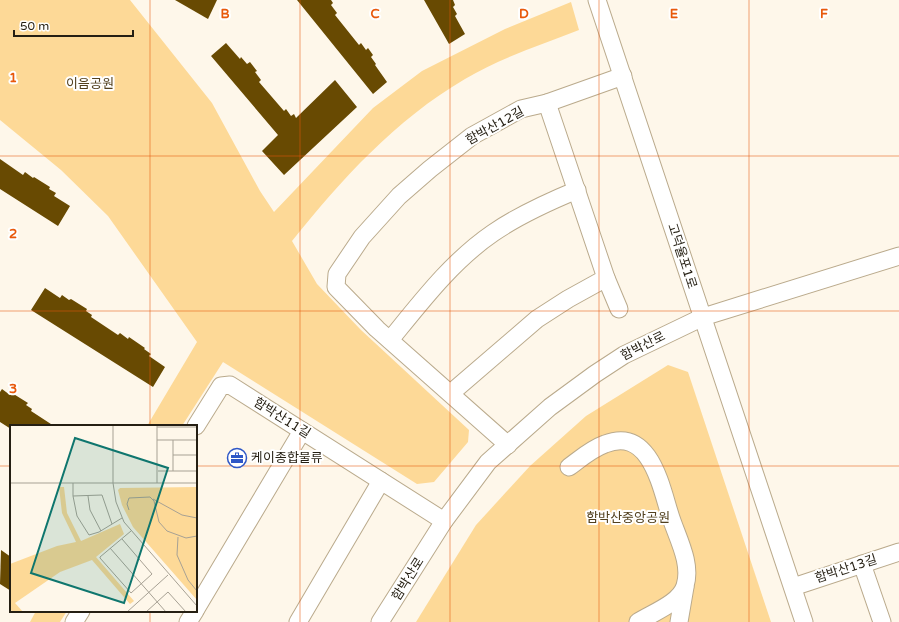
<svg xmlns="http://www.w3.org/2000/svg" width="899" height="622" viewBox="0 0 899 622" font-family="'Varela Round','Noto Sans KR',sans-serif">
	<style>
		.green { fill: #fdd997 }
		.building { fill: #684a02 }
		.lines { fill: none; stroke-linecap: round; stroke-linejoin: round }
		.minor-casing { stroke: #baaa8c; stroke-width: 19 }
		.minor { stroke: #fff; stroke-width: 17 }
		.grid { fill: none; stroke: #e8590c; stroke-width: 1; stroke-opacity: 0.55 }
		.labels { text-anchor: middle; dominant-baseline: central; stroke-width: 4; stroke-linejoin: round; paint-order: stroke }
		.park-label { font-size: 13px; fill: #52401e; stroke: #fff }
		.street-label { font-size: 13px; fill: #251f13; stroke: #fff }
		.poi-label { font-size: 13px; fill: #251f13; stroke: #fff; text-anchor: start }
		.inset-road { fill: none; stroke: #a7a194; stroke-width: 1 }
		.view { fill: #0f766e; fill-opacity: 0.15; stroke: #0f766e; stroke-width: 2 }
		.inset-edge { fill: none; stroke: #251f13; stroke-width: 2 }
		.grid-label { font-size: 13px; text-anchor: middle; font-weight: bold; fill: #e8590c; stroke: #fff; stroke-width: 4; stroke-linejoin: round; paint-order: stroke }
	</style>
	<rect width="100%" height="100%" fill="#fef7ea"/>
	<!-- green -->
	<g class="green">
		<path d="M0,0H130L212,103L260,191L274,212L373,108L422,71L505,29L571,2L579,30C541,45 500,58 465,79C395,120 342,179 292,241L317,284L361,330L469,430L468,442L434,482L417,484L223,362L182,426H147L197,342L108,216L61,170L0,120Z"/>
		<path d="M668,365L688,372L771,622H416L476,525L530,466L586,416Z"/>
		<path d="M36,611H67L60,622H30Z"/>
	</g>
	<!-- building -->
	<g class="building">
		<path d="M175,0H217L208,19Z"/>
		<path d="M297,0H331L333,3L331,5L337,13L335,15L359,45L361,43L366,50L368,48L373,55L371,57L376,64L375,65L387,82L373,94Z"/>
		<path d="M424,0H453L455,5L453,7L457,14L455,16L465,34L449,44Z"/>
		<path d="M226,43L240,59L241,57L247,64L250,62L257,71L255,72L261,80L259,82L284,111L286,109L291,116L294,114L296,118L335,80L357,107L284,175L262,151L278,135L211,56Z"/>
		<path d="M0,159L23,175L25,172L33,178L34,177L50,187L49,189L56,193L54,196L70,206L58,226L0,189Z"/>
		<path d="M45,288L60,298L62,295L69,300L71,299L87,309L86,311L92,315L91,317L118,335L120,333L128,339L129,337L145,348L144,349L151,354L149,356L165,367L153,387L31,310Z"/>
		<path d="M2,389L10,395L12,393L28,403L26,405L32,409L31,411L54,426H11V429L0,422V392Z"/>
		<path d="M1,550L11,557V591L0,584Z"/>
	</g>
	<g class="lines">
		<!-- minor casing -->
		<g class="minor-casing">
			<g id="minor">
				<path d="M597,0L804,622"/>
				<path d="M547,103L623,76"/>
				<path d="M606,278L619,309"/>
				<path d="M390,340C421,302 452,261 493,233C519,215 548,202 577,190"/>
				<path d="M451,393L537,319L568,299L606,278L547,103L521,109L472,136L430,169L399,196L362,237L337,274L336,287L377,329L508,445"/>
				<path d="M196,426L221,386L230,385L444,521"/>
				<path d="M569,467C580,459 591,449 605,444C651,426 661,488 671,518C678,539 692,564 685,586C680,603 652,613 638,622"/>
				<path d="M862,564L882,622"/>
				<path d="M793,587L899,552"/>
				<path d="M196,609L302,431"/>
				<path d="M74,622L81,611"/>
				<path d="M188,622L195,611"/>
				<path d="M298,622L381,481"/>
				<path d="M380,622L444,521L488,462L550,407L595,374L624,355L703,317L899,256"/>
				<path d="M679,622L685,587"/>
			</g>
		</g>
		<!-- minor -->
		<use href="#minor" class="minor"/>
	</g>
	<!-- grid -->
	<path class="grid" d="M150,0V426M300,0V622M450,0V622M599,0V622M749,0V622M0,156H899M0,311H899M0,466H11M196,466H899M150,611V622"/>
	<!-- icons -->
	<defs>
		<g id="office-ring" transform="scale(1)"><circle r="9.5" fill="#fff" stroke="#2e57c6" stroke-width="1.5"/><path d="M-6-3h4V-5.5h4V-3h4V5H-6ZM-1-4.5V-3h2v-1.5ZM-6 0V1H6V0Z" fill="#2e57c6"/></g>
	</defs>
	<g fill-rule="evenodd">
		<use href="#office-ring" x="237" y="458"/>
	</g>
	<g class="labels">
		<!-- park labels -->
		<g class="park-label">
			<text x="90" y="84">이음공원</text>
			<text x="628" y="518">함박산중앙공원</text>
		</g>
		<!-- street labels -->
		<g class="street-label">
			<text transform="translate(495 126) rotate(-29)">함박산12길</text>
			<text transform="translate(682 256) rotate(72)">고덕율포1로</text>
			<text transform="translate(643 346) rotate(-27)">함박산로</text>
			<text transform="translate(282 418) rotate(32)">함박산11길</text>
			<text transform="translate(846 569) rotate(-18)">함박산13길</text>
			<text transform="translate(408 579) rotate(-58)">함박산로</text>
		</g>
		<!-- poi labels -->
		<g class="poi-label">
			<text x="251" y="458">케이종합물류</text>
		</g>
	</g>
	<!-- overview -->
	<g transform="translate(10 425)">
		<rect width="187" height="187" fill="#fef7ea"/>
		<path d="M49,62H54L57,88L71,116L110,99L114,109L86,132L124,176L120,179L82,135L50,147L5,178L13,187H2L0,183V139L47,121L66,117L52,88ZM187,62V175L123,102L112,80L108,65L110,63Z" fill="#fdd997"/>
		<path class="inset-road" d="M103,0V58L106,77L114,97L187,181M147,0V58M147,2H187M147,15H163M163,30H187M148,46H187M163,46V15H187M0,58H187M63,58V71M78,71L80,85L91,106M143,74L172,90L187,93M119,85L117,79L119,73L140,72L144,76L149,97L157,106L176,113L187,111M102,99L92,70L63,71L67,91L79,110L89,107L112,93M168,112L167,130L178,155L187,166M112,114L142,149L121,168L90,133V132L121,106M100,123L156,187M117,187L158,150M136,187L158,167L176,187"/>
		<path class="view" d="M65,13L158,43L114,178L21,148Z"/>
		<rect width="187" height="187" class="inset-edge"/>
	</g>
	<g class="grid-label">
		<text x="225" y="18">B</text>
		<text x="375" y="18">C</text>
		<text x="524" y="18">D</text>
		<text x="674" y="18">E</text>
		<text x="824" y="18">F</text>
		<text x="13" y="82">1</text>
		<text x="13" y="238">2</text>
		<text x="13" y="393">3</text>
	</g>
	<!-- scale -->
	<path d="M14 30v6h119v-6" fill="none" stroke="#251f13" stroke-width="2"/>
	<text x="20" y="30" font-size="12" fill="#251f13" stroke="#ffffff" stroke-width="3" paint-order="stroke">50 m</text>
</svg>
